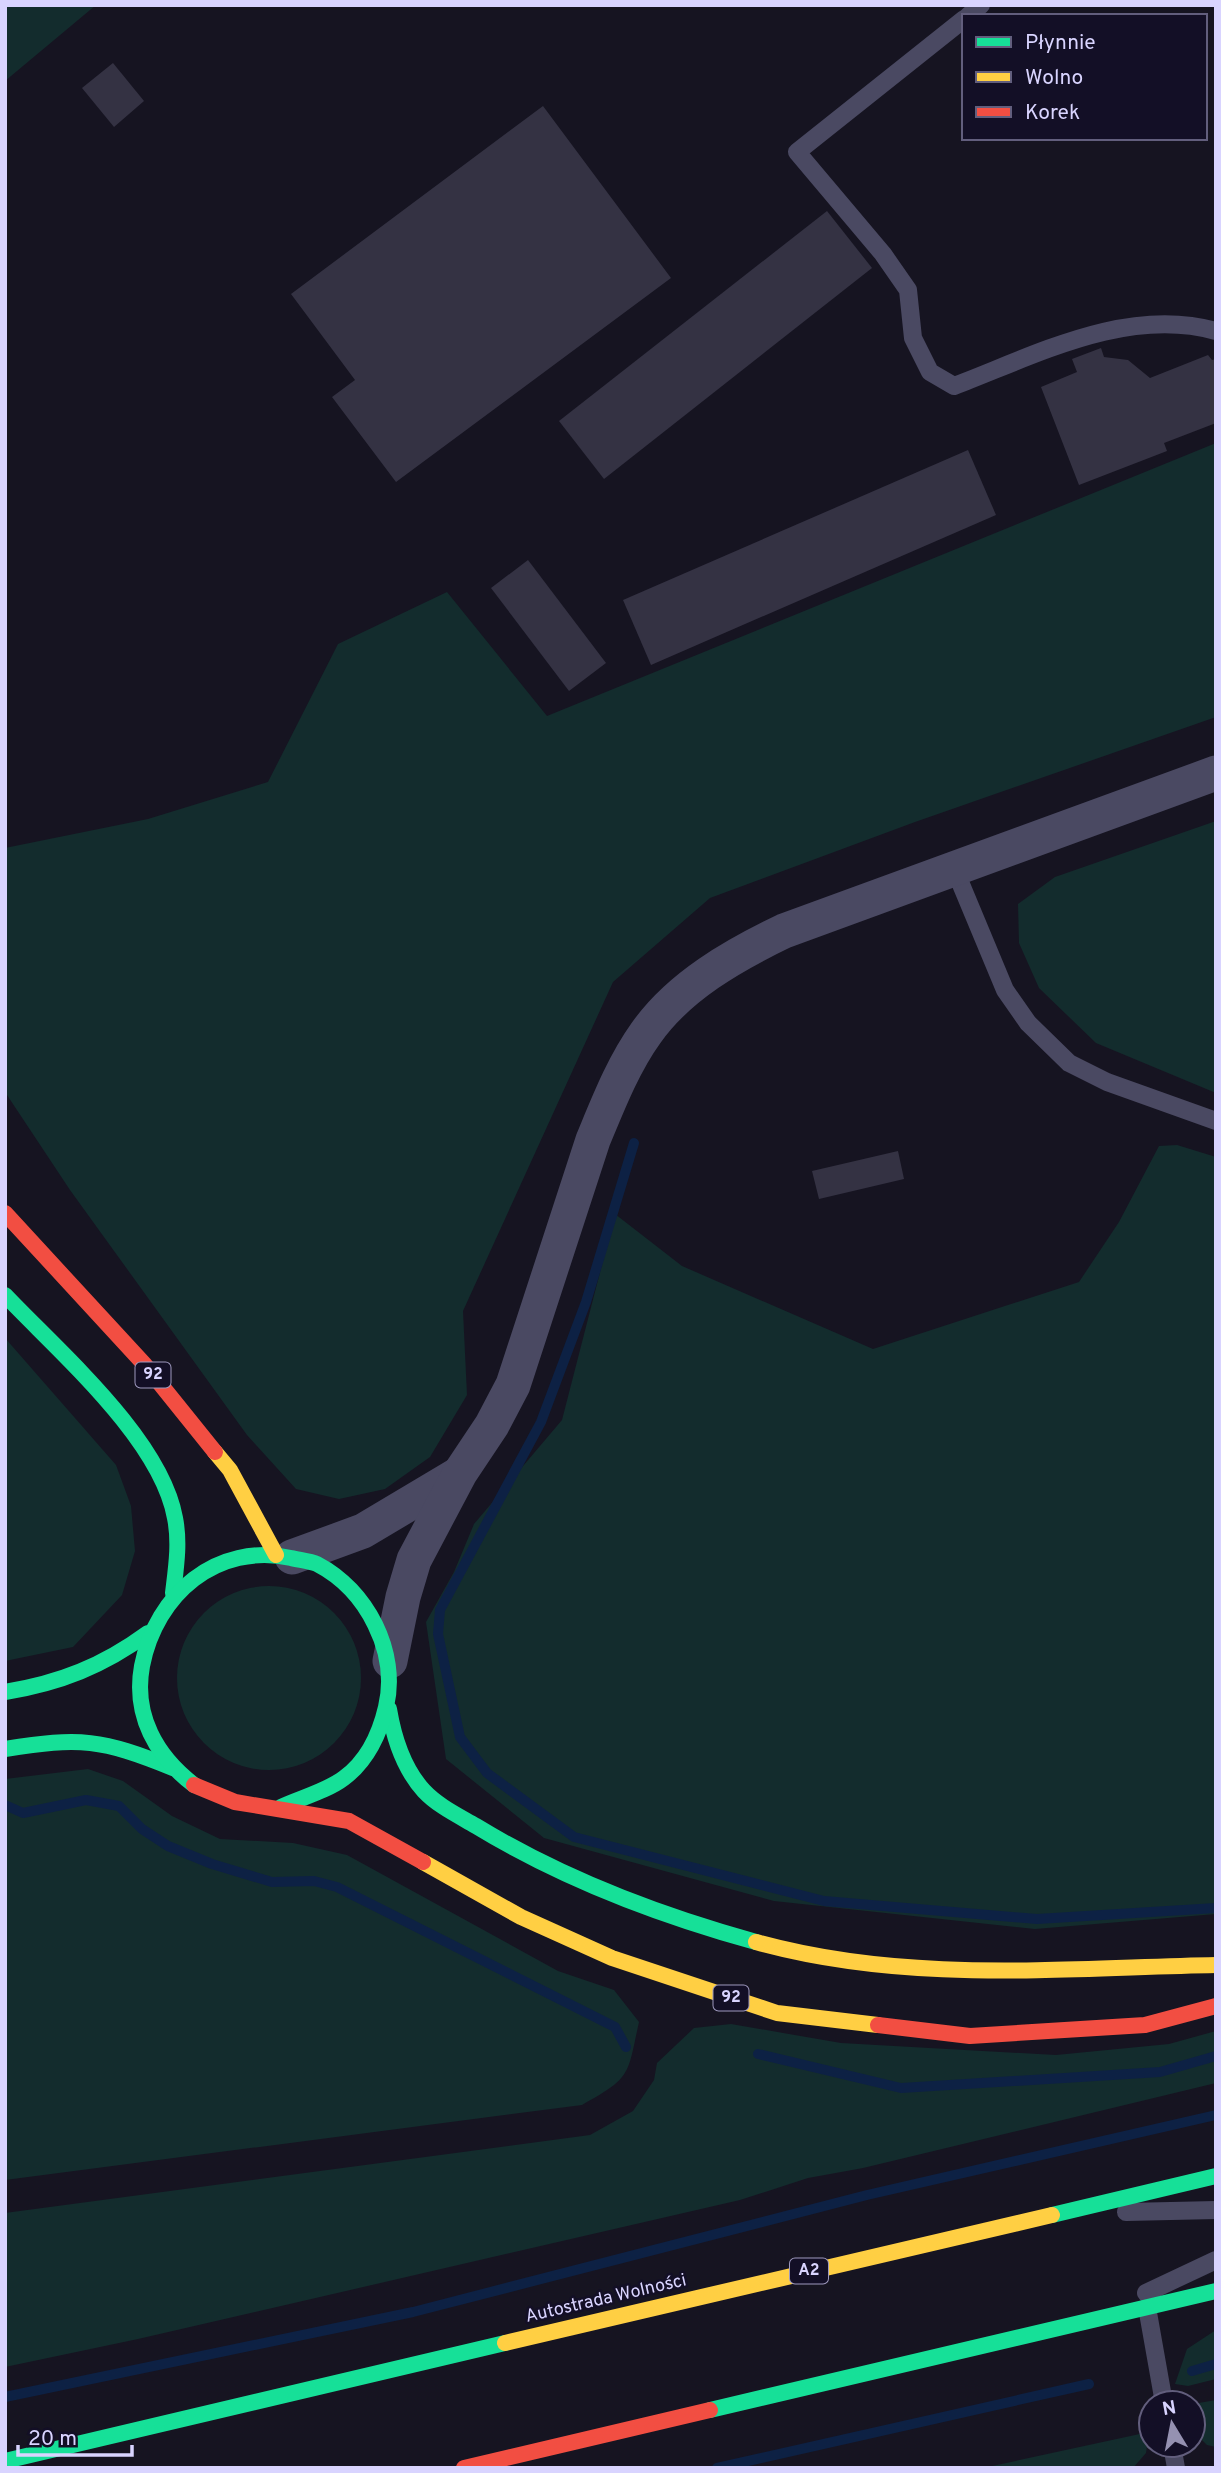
<svg xmlns="http://www.w3.org/2000/svg" width="1221" height="2473" viewBox="0 0 1221 2473" font-family="Overpass,sans-serif">
	<style>
		.green { fill: #132c2d }
		.lines { fill: none; stroke-linecap: round; stroke-linejoin: round }
		.stream { stroke: #0d2144; stroke-width: 10 }
		.building { fill: #343243 }
		.lane { stroke: #4a4962; stroke-width: 18 }
		.street { stroke: #4a4962; stroke-width: 35 }
		.fast { stroke: #16e098; stroke-width: 16 }
		.slow { stroke: #ffcf43; stroke-width: 16 }
		.jam { stroke: #f24e42; stroke-width: 16 }
		.labels { text-anchor: middle; dominant-baseline: central; stroke-width: 5; stroke-linejoin: round; paint-order: stroke }
		.shield { fill: #130f26; stroke: #9e99be; stroke-width: 2 }
		.shield-label { font-size: 16px; font-weight: bold; fill: #d9d4ff }
		.street-label { font-size: 18px; fill: #d9d4ff; stroke: #130f26 }
	</style>
	<rect width="100%" height="100%" fill="#161421"/>
	<!-- green -->
	<g class="green">
		<path d="M5,5H96L5,81Z"/>
		<path d="M1216,443V717L915,822L710,898L613,982L463,1311L467,1395L430,1457L385,1489L339,1499L296,1489L247,1435L70,1190L5,1092V848L148,819L268,782L338,644L447,592L547,716Z"/>
		<path d="M1216,821V1093L1096,1043L1039,988L1019,943L1018,904L1055,877Z"/>
		<path d="M1177,1145L1216,1157V1914L1035,1929L774,1901L544,1838L446,1759L426,1622L454,1572L474,1524L562,1420L615,1214L682,1266L873,1349L1079,1282L1119,1222L1159,1146Z"/>
		<path d="M5,1338L116,1465L131,1506L135,1551L122,1595L73,1647L5,1661Z"/>
		<circle cx="269" cy="1678" r="92"/>
		<path d="M88,1769L123,1781L172,1816L220,1839L293,1843L347,1855L558,1971L614,1990L639,2022C627,2076 632,2077 582,2105L5,2180V1779Z"/>
		<path d="M731,2024L841,2043L1056,2055L1169,2044L1216,2031V2083L863,2168L808,2178L740,2200L138,2339L5,2367V2213L590,2135L633,2111L654,2080L657,2063L694,2028Z"/>
		<path d="M1216,2330V2379L1188,2386L1175,2384L1187,2349Z"/>
		<path d="M1216,2400V2447L1207,2445L1193,2431V2404Z"/>
		<path d="M1149,2432L1146,2453L1133,2468H983Z"/>
	</g>
	<g class="lines">
		<!-- stream -->
		<g class="stream">
			<path d="M634,1143L586,1302L541,1422L440,1610L438,1634L460,1737L487,1773L574,1837L824,1901L1037,1919L1216,1908"/>
			<path d="M5,1805L23,1813L86,1800L119,1806L142,1829L168,1846L212,1864L272,1882L314,1881L337,1887L615,2027L626,2047"/>
			<path d="M758,2054L901,2088L1160,2072L1216,2056"/>
			<path d="M1192,2371L1216,2364"/>
			<path d="M5,2397L413,2312L867,2195L1216,2115"/>
			<path d="M717,2468L1089,2384"/>
		</g>
	</g>
	<!-- building -->
	<g class="building">
		<path d="M113,63L144,101L114,127L82,88Z"/>
		<path d="M543,106L671,278L396,482L332,397L355,380L291,294Z"/>
		<path d="M827,211L872,268L604,479L559,421Z"/>
		<path d="M1101,348L1104,357L1128,360L1150,378L1208,355L1212,360L1216,359V423L1164,443L1167,451L1079,485L1041,387L1077,372L1072,359Z"/>
		<path d="M968,450L996,515L651,665L623,600Z"/>
		<path d="M528,560L606,663L569,691L491,588Z"/>
		<path d="M898,1151L904,1179L819,1199L812,1171Z"/>
	</g>
	<g class="lines">
		<!-- lane -->
		<g class="lane">
			<path d="M968,16L981,5"/>
			<path d="M964,19L797,152L883,254L908,290L913,338L930,372L954,386C1036,355 1127,306 1216,331"/>
			<path d="M955,870L1005,990L1028,1023L1069,1063L1107,1082L1216,1121"/>
			<path d="M1126,2212L1216,2210"/>
			<path d="M1146,2293L1216,2260"/>
			<path d="M1147,2307L1164,2403"/>
			<path d="M1172,2445L1176,2468"/>
		</g>
		<!-- street -->
		<g class="street">
			<path d="M292,1557L363,1531L457,1475"/>
			<path d="M390,1661L403,1597L414,1560L460,1473L492,1425L513,1385L593,1140C608,1104 623,1065 646,1033C679,986 734,955 784,931L1216,773"/>
		</g>
		<!-- fast -->
		<g class="fast">
			<path d="M5,1295C59,1352 161,1439 175,1518C180,1543 176,1568 173,1593"/>
			<path d="M5,1692C60,1683 103,1666 148,1633"/>
			<path d="M389,1709C394,1739 403,1768 424,1791C438,1806 459,1816 476,1826C563,1879 658,1915 756,1942"/>
			<path d="M5,1749C81,1737 101,1739 173,1768"/>
			<path d="M194,1785C156,1756 133,1715 142,1666C156,1594 217,1542 291,1558C299,1560 310,1561 317,1564C367,1590 399,1652 386,1707C380,1733 367,1761 344,1778C327,1791 300,1798 281,1807"/>
			<path d="M1052,2215L1216,2176"/>
			<path d="M710,2410L1216,2291"/>
			<path d="M5,2461L505,2343"/>
		</g>
		<!-- slow -->
		<g class="slow">
			<path d="M215,1452L230,1470L276,1555"/>
			<path d="M423,1862L521,1917L612,1958L777,2013L878,2025"/>
			<path d="M756,1942C907,1984 1062,1968 1216,1965"/>
			<path d="M505,2343L1052,2215"/>
		</g>
		<!-- jam -->
		<g class="jam">
			<path d="M5,1213L145,1365L215,1452"/>
			<path d="M194,1785L235,1802L349,1821L423,1862"/>
			<path d="M878,2025L970,2036L1145,2025L1216,2006"/>
			<path d="M464,2468L710,2410"/>
		</g>
	</g>
	<g class="labels">
		<!-- shield labels -->
		<g class="shield">
			<rect x="135.5" y="1362.5" width="35" height="25" rx="5"/>
			<rect x="713.5" y="1985.5" width="35" height="25" rx="5"/>
			<rect x="790" y="2258.5" width="38" height="25" rx="5"/>
		</g>
		<g class="shield-label">
			<text x="153" y="1375">92</text>
			<text x="731" y="1998">92</text>
			<text x="809" y="2271">A2</text>
		</g>
		<!-- street labels -->
		<g class="street-label">
			<text transform="translate(606 2299) rotate(-13)">Autostrada Wolności</text>
		</g>
	</g>
	<!-- border -->
	<rect width="1221" height="2473" fill="none" stroke="#d9d4ff" stroke-width="14"/>
	<!-- legend -->
	<rect x="962" y="14" width="245" height="126" fill="#130f26" stroke="#625e7d" stroke-width="2"/>
	<rect x="976" y="37" width="35" height="10" fill="#16e098" stroke="#625e7d" stroke-width="2"/>
	<text x="1025" y="49" font-size="21" fill="#d9d4ff">Płynnie</text>
	<rect x="976" y="72" width="35" height="10" fill="#ffcf43" stroke="#625e7d" stroke-width="2"/>
	<text x="1025" y="84" font-size="21" fill="#d9d4ff">Wolno</text>
	<rect x="976" y="107" width="35" height="10" fill="#f24e42" stroke="#625e7d" stroke-width="2"/>
	<text x="1025" y="119" font-size="21" fill="#d9d4ff">Korek</text>
	<!-- north arrow -->
	<g transform="translate(1172 2424) rotate(350)"><circle r="33" fill="#130f26" stroke="#625e7d" stroke-width="2"/>
	<path d="M0-5L12 26L0 18L-12 26Z" fill="#9591b1"/>
	<text y="-10" font-size="19" font-weight="bold" text-anchor="middle" fill="#d9d4ff">N</text>
	</g>
	<!-- scale -->
	<path d="M18 2445v10h114v-10" fill="none" stroke="#d9d4ff" stroke-width="3.5"/>
	<text x="28" y="2445" font-size="21" fill="#d9d4ff" stroke="#130f26" stroke-width="5" paint-order="stroke">20 m</text>
</svg>
